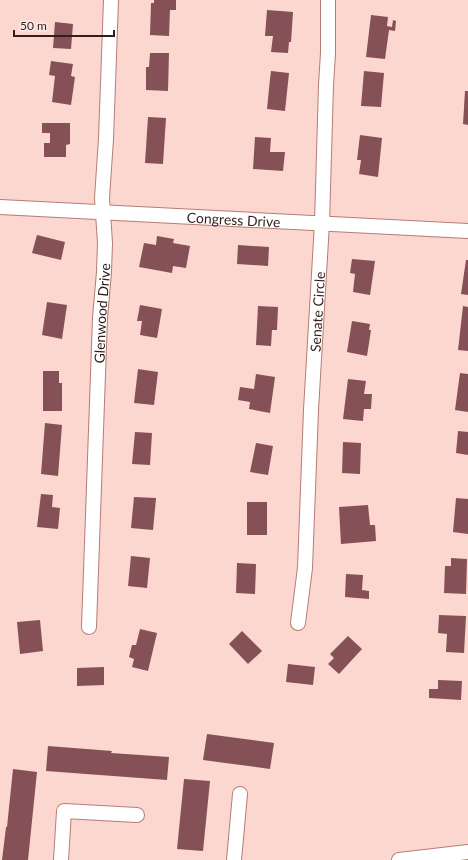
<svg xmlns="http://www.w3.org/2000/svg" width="468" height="860" viewBox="0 0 468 860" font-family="Lato,sans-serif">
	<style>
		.building { fill: #855056 }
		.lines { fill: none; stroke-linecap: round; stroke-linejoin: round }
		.minor-casing { stroke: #b57d72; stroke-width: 16 }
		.minor { stroke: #fff; stroke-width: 14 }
		.labels { text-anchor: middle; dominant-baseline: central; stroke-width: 4; stroke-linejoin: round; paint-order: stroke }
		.street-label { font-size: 14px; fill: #331d19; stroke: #f7eae8 }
	</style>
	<rect width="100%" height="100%" fill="#fcd7cf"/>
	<!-- building -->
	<g class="building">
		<path d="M154,0H176V10H170L169,36L150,35L151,3H154Z"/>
		<path d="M267,10L293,12L291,42H289L288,53L271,52L273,36H265Z"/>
		<path d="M371,15L388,17L387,26L392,27L393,20L396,21L395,31L389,30L385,59L366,57Z"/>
		<path d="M55,22L73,24L71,49L53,48Z"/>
		<path d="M150,53H169L168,91L146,90V67H149Z"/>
		<path d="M51,61L73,64L71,76L75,77L71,105L52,102L55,76L49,75Z"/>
		<path d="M271,71L289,73L285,111L267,109L270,79Z"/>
		<path d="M364,71L384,73L381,107L361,106Z"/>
		<path d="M465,91H468V125L463,124Z"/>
		<path d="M148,117L166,118L163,164L145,163Z"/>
		<path d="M42,123H70V144L66,145V157H44V143H50V133H42Z"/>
		<path d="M360,135L382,138L378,177L359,174L361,160H357Z"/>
		<path d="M255,137L271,138L270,152H285L283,171L253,169Z"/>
		<path d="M37,235L65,242L61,260L32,253Z"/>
		<path d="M157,236L174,239L173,243L190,246L186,268L173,266L172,273L139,267L144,243L156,245Z"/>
		<path d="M238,245L269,247L268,266L237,264Z"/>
		<path d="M352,259L375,261L370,295L353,292L355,274L350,273Z"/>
		<path d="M466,260H468V295L461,294Z"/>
		<path d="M47,302L67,305L62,339L42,335Z"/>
		<path d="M140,305L162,309L157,338L140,335L142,321H137Z"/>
		<path d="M258,306L278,307L277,330H272L271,346L256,345Z"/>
		<path d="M463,306L468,307V351L458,350Z"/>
		<path d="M352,321L370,324L369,330H371L367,356L347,352Z"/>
		<path d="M138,369L158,372L154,405L134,403Z"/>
		<path d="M43,371H59V383H62V411H43Z"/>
		<path d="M460,373L468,374V412L455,410Z"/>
		<path d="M256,374L275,377L270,413L249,409L250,402L238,400L240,387L254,389Z"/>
		<path d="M348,379L366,381L364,394H372L371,409H364L363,421L343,419Z"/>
		<path d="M45,423L62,425L58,476L41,474Z"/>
		<path d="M458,431L468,432V455L456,453Z"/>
		<path d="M135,432L152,433L150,465L132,464Z"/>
		<path d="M343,442L361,443L360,474L342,473Z"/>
		<path d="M256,443L273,446L268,475L250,472Z"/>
		<path d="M41,494L53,495L52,507L60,508L58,529L37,527Z"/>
		<path d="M134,497L156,498L153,530L131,528Z"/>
		<path d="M456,498L468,499V534L453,532Z"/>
		<rect x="247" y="502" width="20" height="33"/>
		<path d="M368,505L370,525H375L376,541L341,544L339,507Z"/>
		<path d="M131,556L150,558L147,588L128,586Z"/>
		<path d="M451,558L467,559L466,594L444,593L445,566H451Z"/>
		<path d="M237,563L256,564L255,594L236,593Z"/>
		<path d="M346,574L363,575L362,590L369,591V599L345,597Z"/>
		<path d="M439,615L466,616L464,653L446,652L447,634L438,633Z"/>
		<path d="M40,620L43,651L20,654L17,622Z"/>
		<path d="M140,629L157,633L148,671L132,667L134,659L129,657L132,645H136Z"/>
		<path d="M242,631L262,651L248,664L229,644Z"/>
		<path d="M348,636L362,649L339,674L328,664L334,658L330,654Z"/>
		<path d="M288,664L315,667L313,685L286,682Z"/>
		<path d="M104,667V685L77,686V668Z"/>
		<path d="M438,680L462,681L461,700L429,698V689H438Z"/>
		<path d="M207,734L274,743L270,769L203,760Z"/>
		<path d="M48,746L112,751L111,753L169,757L167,780L46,771Z"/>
		<path d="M13,769L37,772L28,860H2L6,827H7Z"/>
		<path d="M184,779L210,781L203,851L177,849Z"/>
	</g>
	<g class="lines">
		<!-- minor casing -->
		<g class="minor-casing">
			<g id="minor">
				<path id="s1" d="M0,207L468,231"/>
				<path id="s2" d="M298,623L305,568L311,410L322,223L326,85L328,53V0"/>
				<path id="s3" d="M89,627L100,318L104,272L105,243L102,198L106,139L111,0"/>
				<path d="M61,860L64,811L137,815"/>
				<path d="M234,860L240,794"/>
				<path d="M399,860L468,852"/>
			</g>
		</g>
		<!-- minor -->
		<use href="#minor" class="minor"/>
	</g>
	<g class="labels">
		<!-- street labels -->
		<g class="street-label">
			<text stroke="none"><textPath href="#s1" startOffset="234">Congress Drive</textPath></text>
			<text stroke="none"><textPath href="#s2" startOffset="312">Senate Circle</textPath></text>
			<text stroke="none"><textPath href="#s3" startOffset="314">Glenwood Drive</textPath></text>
		</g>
	</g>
	<!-- scale -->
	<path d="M14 30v6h100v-6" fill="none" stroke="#331d19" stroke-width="2"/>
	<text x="20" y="30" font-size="12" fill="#331d19" stroke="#f7eae8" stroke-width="3" paint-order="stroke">50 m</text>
</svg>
